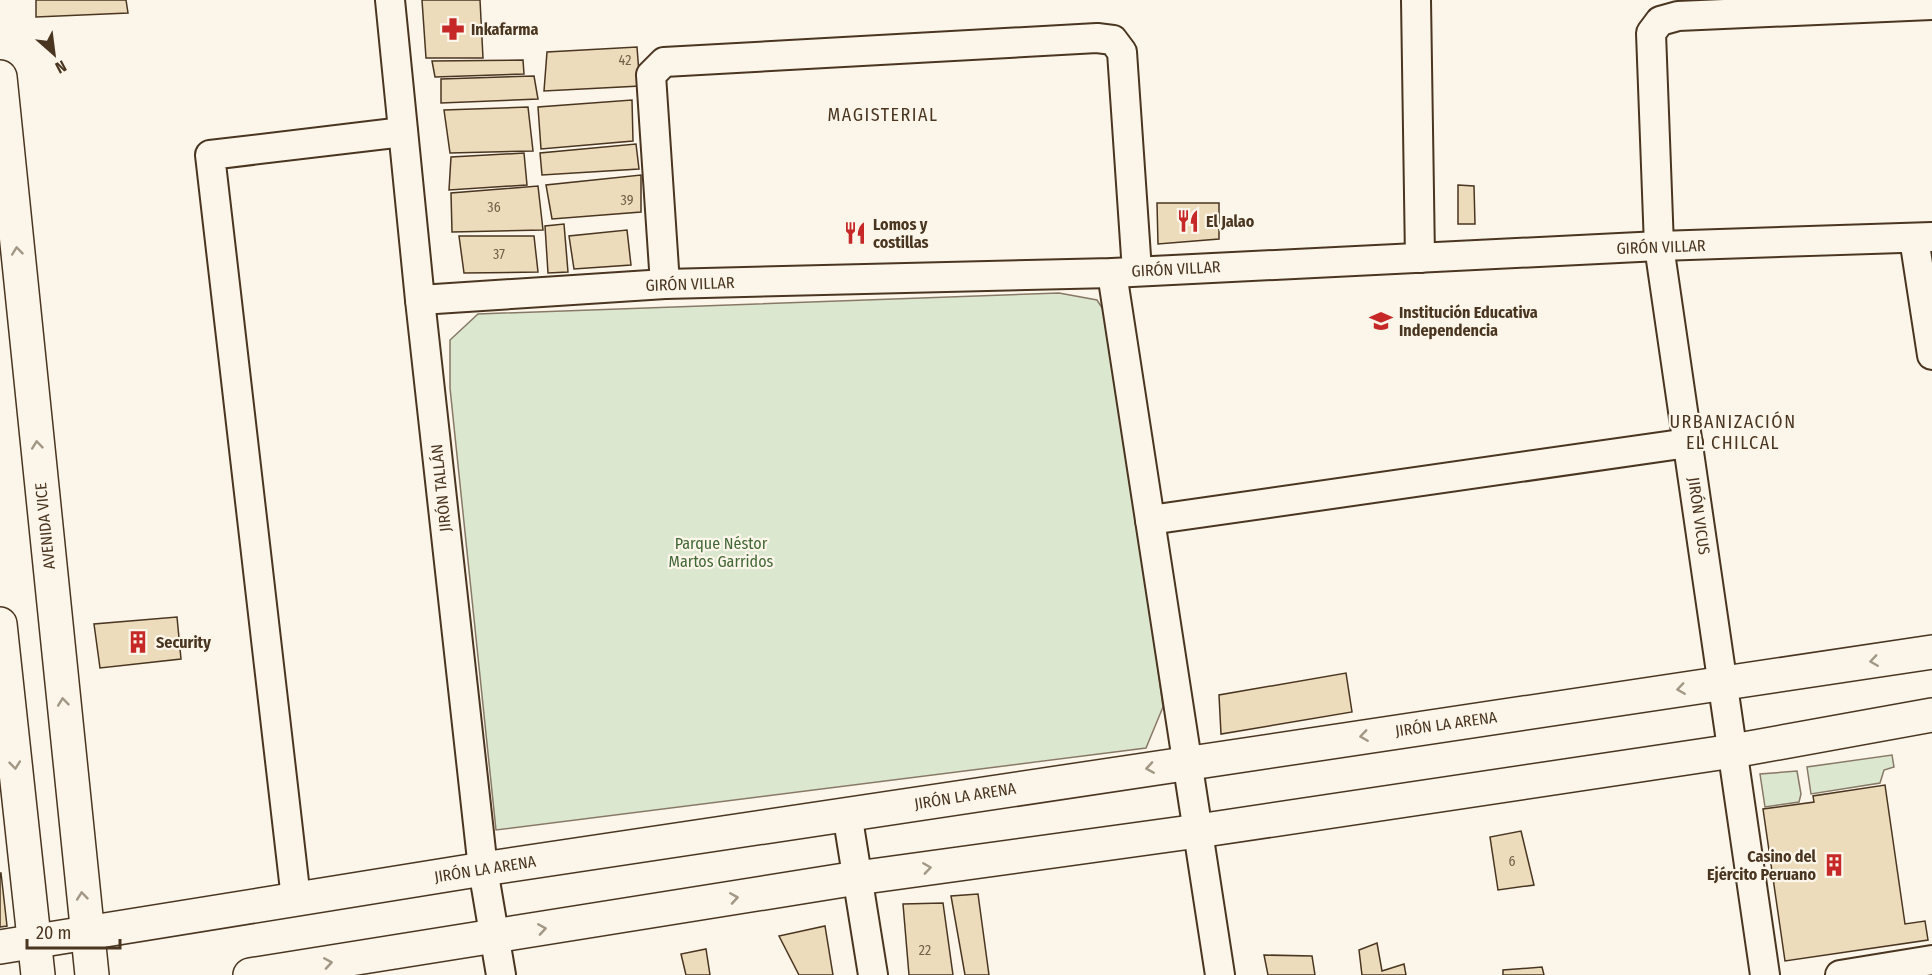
<svg xmlns="http://www.w3.org/2000/svg" width="1932" height="975" viewBox="0 0 1932 975" font-family="'Fira Sans Condensed',sans-serif">
	<style>
		.green { fill: #dce7d0; stroke: #887966; stroke-width: 1.5 }
		.building { fill: #ecdcbc; stroke: #4a3520; stroke-width: 1.5 }
		.lines { fill: none; stroke-linecap: round; stroke-linejoin: round }
		.street-casing { stroke: #4a3520; stroke-width: 32 }
		.secondary-casing { stroke: #4a3520; stroke-width: 36 }
		.street { stroke: #fbf6e9; stroke-width: 28 }
		.secondary { stroke: #fbf6e9; stroke-width: 33 }
		.oneway { stroke: #a29684 }
		.labels { text-anchor: middle; dominant-baseline: central; stroke-width: 4.5; stroke-linejoin: round; paint-order: stroke }
		.number-label { font-size: 14px; fill: #725f47 }
		.poi-label { font-size: 16px; font-weight: bold; fill: #4a3520; stroke: #fbf6e9; text-anchor: start }
		.street-label { font-size: 16px; fill: #4a3520; stroke: #fbf6e9 }
		.park-label { font-size: 16px; fill: #436837; stroke: #fbf6e9 }
		.neighbourhood-label { font-size: 18px; letter-spacing: 1.5px; fill: #4a3520; stroke: #fbf6e9 }
	</style>
	<rect width="100%" height="100%" fill="#fbf6e9"/>
	<!-- green -->
	<g class="green">
		<path d="M1059,293L1097,300L1112,323L1163,707L1146,748L496,830L450,388V340L478,314Z"/>
		<path d="M1892,755L1894,767L1884,770L1880,783L1811,794L1807,767Z"/>
		<path d="M1797,771L1801,794L1799,802L1765,807L1760,774Z"/>
	</g>
	<!-- building -->
	<g class="building">
		<path d="M36,0H126L128,13L36,17Z"/>
		<path d="M422,0H480L483,58H426Z"/>
		<path d="M637,47L640,86L544,91L547,52Z"/>
		<path d="M523,60L524,74L435,77L432,61Z"/>
		<path d="M534,76L538,99L441,103V79Z"/>
		<path d="M632,100L633,141L541,149L538,107Z"/>
		<path d="M528,107L533,151L450,153L444,110Z"/>
		<path d="M636,144L639,169L542,175L540,153Z"/>
		<path d="M524,153L527,185L449,190L451,157Z"/>
		<path d="M641,175V212L552,219L546,185Z"/>
		<path d="M1458,185L1474,186L1475,224H1458Z"/>
		<path d="M538,186L543,230L452,232L451,193Z"/>
		<path d="M1157,203H1219V239L1158,244Z"/>
		<path d="M564,224L568,272L548,273L545,226Z"/>
		<path d="M627,230L631,265L574,269L569,236Z"/>
		<path d="M459,236H534L538,272L464,273Z"/>
		<path d="M177,617L181,659L100,668L94,624Z"/>
		<path d="M1346,673L1352,712L1221,734L1219,695Z"/>
		<path d="M1885,785L1905,924L1925,921L1928,940L1785,961L1763,809L1814,802L1813,796Z"/>
		<path d="M1521,831L1534,885L1498,890L1490,837Z"/>
		<path d="M1,873L7,926L0,927V873Z"/>
		<path d="M978,894L989,975H965L951,896Z"/>
		<path d="M943,903L953,975H909L903,904Z"/>
		<path d="M825,926L833,975H799L779,936Z"/>
		<path d="M1377,943L1382,971L1404,964L1406,975H1362L1359,950Z"/>
		<path d="M706,949L710,975H686L681,954Z"/>
		<path d="M1264,955L1312,956L1315,975H1268Z"/>
		<path d="M1542,967L1544,975H1503V970Z"/>
	</g>
	<g class="lines">
		<!-- street casing -->
		<g class="street-casing">
			<g id="street">
				<path d="M390,0L420,300L483,869L501,975"/>
				<path d="M1416,0L1420,258"/>
				<path d="M1914,238L1932,355"/>
				<path d="M1112,273L1220,975"/>
				<path d="M665,284L651,75L664,62L1097,38L1113,40L1122,52L1137,271"/>
				<path d="M420,300L665,284L1112,273L1659,246L1932,237"/>
				<path d="M1150,520L1688,443"/>
				<path d="M847,813L873,975"/>
				<path d="M296,899L210,155L403,132"/>
				<path d="M1765,975L1659,246L1651,33L1660,21L1678,16L1932,5"/>
				<path d="M1840,975L1932,960"/>
			</g>
		</g>
		<!-- secondary casing -->
		<g class="secondary-casing">
			<g id="secondary">
				<path d="M0,77L92,975"/>
				<path d="M0,624L38,975"/>
				<path d="M0,947L483,869L1932,652"/>
				<path d="M250,975L857,878L1198,831L1733,751L1932,715"/>
			</g>
		</g>
		<!-- street -->
		<use href="#street" class="street"/>
		<!-- secondary -->
		<use href="#secondary" class="secondary"/>
	</g>
	<!-- one-way arrows -->
	<defs><path id="oneway-chevron" d="M-2-3.5L2.5 0L-2 3.5" fill="none" stroke-width="1.6" stroke-linecap="round" stroke-linejoin="round" transform="scale(1.5)"/></defs>
	<g class="oneway">
		<use href="#oneway-chevron" transform="translate(17 251) rotate(-96)"/>
		<use href="#oneway-chevron" transform="translate(37 445) rotate(-96)"/>
		<use href="#oneway-chevron" transform="translate(1874 661) rotate(172)"/>
		<use href="#oneway-chevron" transform="translate(1681 689) rotate(172)"/>
		<use href="#oneway-chevron" transform="translate(63 702) rotate(-96)"/>
		<use href="#oneway-chevron" transform="translate(1364 736) rotate(172)"/>
		<use href="#oneway-chevron" transform="translate(15 765) rotate(84)"/>
		<use href="#oneway-chevron" transform="translate(1150 768) rotate(171)"/>
		<use href="#oneway-chevron" transform="translate(927 868) rotate(-8)"/>
		<use href="#oneway-chevron" transform="translate(82 896) rotate(-96)"/>
		<use href="#oneway-chevron" transform="translate(734 898) rotate(-9)"/>
		<use href="#oneway-chevron" transform="translate(542 929) rotate(-9)"/>
		<use href="#oneway-chevron" transform="translate(328 963) rotate(-9)"/>
	</g>
	<!-- icons -->
	<defs>
		<g id="pharmacy-bare" transform="scale(1.8)"><path d="M-2-6h4v4h4v4h-4v4h-4v-4h-4v-4h4Z" fill="#c62828" stroke="#fbf6e9" stroke-width="2.5" paint-order="stroke"/></g>
		<g id="restaurant-bare" transform="scale(1.8)"><path d="M-5-6h1v4h1v-4h1v4h1v-4h1v5L-1.5 .5V6h-2V.5L-5-1ZM5-6V6H3V1.5H1.5Q1.5-4 5-6Z" fill="#c62828" stroke="#fbf6e9" stroke-width="2.5" paint-order="stroke"/></g>
		<g id="school-bare" transform="scale(1.8)"><path d="M0-5L7-2L0 1L-7-2ZM-4 1L0 2.5L4 1V4Q0 6-4 4Z" fill="#c62828" stroke="#fbf6e9" stroke-width="2.5" paint-order="stroke"/></g>
		<g id="building-bare" transform="scale(1.8)"><path d="M-4-6H4V6H1V3H-1V6H-4ZM-2.5-4.3h1.7v1.8h-1.7ZM.8-4.3h1.7v1.8H.8ZM-2.5-1h1.7V.8h-1.7ZM.8-1h1.7V.8H.8Z" fill="#c62828" stroke="#fbf6e9" stroke-width="2.5" paint-order="stroke"/></g>
	</defs>
	<g fill-rule="evenodd">
		<use href="#pharmacy-bare" x="453" y="29"/>
		<use href="#restaurant-bare" x="1188" y="221"/>
		<use href="#restaurant-bare" x="855" y="233"/>
		<use href="#school-bare" x="1381" y="321"/>
		<use href="#building-bare" x="138" y="642"/>
		<use href="#building-bare" x="1834" y="865"/>
	</g>
	<g class="labels">
		<!-- number labels -->
		<g class="number-label">
			<text x="625" y="60">42</text>
			<text x="627" y="200">39</text>
			<text x="494" y="207">36</text>
			<text x="499" y="254">37</text>
			<text x="1512" y="861">6</text>
			<text x="925" y="950">22</text>
		</g>
		<!-- poi labels -->
		<g class="poi-label">
			<text x="471" y="29">Inkafarma</text>
			<text x="1206" y="221">El Jalao</text>
			<text x="873" y="224">Lomos y<tspan x="873" dy="18">costillas</tspan></text>
			<text x="1399" y="312">Institución Educativa<tspan x="1399" dy="18">Independencia</tspan></text>
			<text x="156" y="642">Security</text>
			<text x="1816" y="856" text-anchor="end">Casino del<tspan x="1816" dy="18">Ejército Peruano</tspan></text>
		</g>
		<!-- street labels -->
		<g class="street-label">
			<text transform="translate(1661 247) rotate(-2)">GIRÓN VILLAR</text>
			<text transform="translate(1176 269) rotate(-3)">GIRÓN VILLAR</text>
			<text transform="translate(690 284) rotate(-2)">GIRÓN VILLAR</text>
			<text transform="translate(441 488) rotate(-96)">JIRÓN TALLÁN</text>
			<text transform="translate(1699 516) rotate(82)">JIRÓN VICUS</text>
			<text transform="translate(45 526) rotate(-96)">AVENIDA VICE</text>
			<text transform="translate(1446 724) rotate(-8)">JIRÓN LA ARENA</text>
			<text transform="translate(965 796) rotate(-9)">JIRÓN LA ARENA</text>
			<text transform="translate(485 869) rotate(-9)">JIRÓN LA ARENA</text>
		</g>
		<!-- park labels -->
		<g class="park-label">
			<text x="721" y="543">Parque Néstor<tspan x="721" dy="18">Martos Garridos</tspan></text>
		</g>
		<!-- neighbourhood labels -->
		<g class="neighbourhood-label">
			<text x="883" y="115">MAGISTERIAL</text>
			<text x="1733" y="422">URBANIZACIÓN<tspan x="1733" dy="21">EL CHILCAL</tspan></text>
		</g>
	</g>
	<!-- north arrow -->
	<g transform="translate(54 54) rotate(152)" stroke="#fbf6e9" stroke-width="4.5" paint-order="stroke">
	<path d="M0-4.5L10 22L0 15L-10 22Z" fill="#4a3520"/>
	<text y="-9" font-size="16" font-weight="bold" text-anchor="middle" fill="#4a3520">N</text>
	</g>
	<!-- scale -->
	<path d="M27 939v9h93v-9" fill="none" stroke="#4a3520" stroke-width="3"/>
	<text x="36" y="939" font-size="18" fill="#4a3520" stroke="#fbf6e9" stroke-width="4.5" paint-order="stroke">20 m</text>
</svg>
